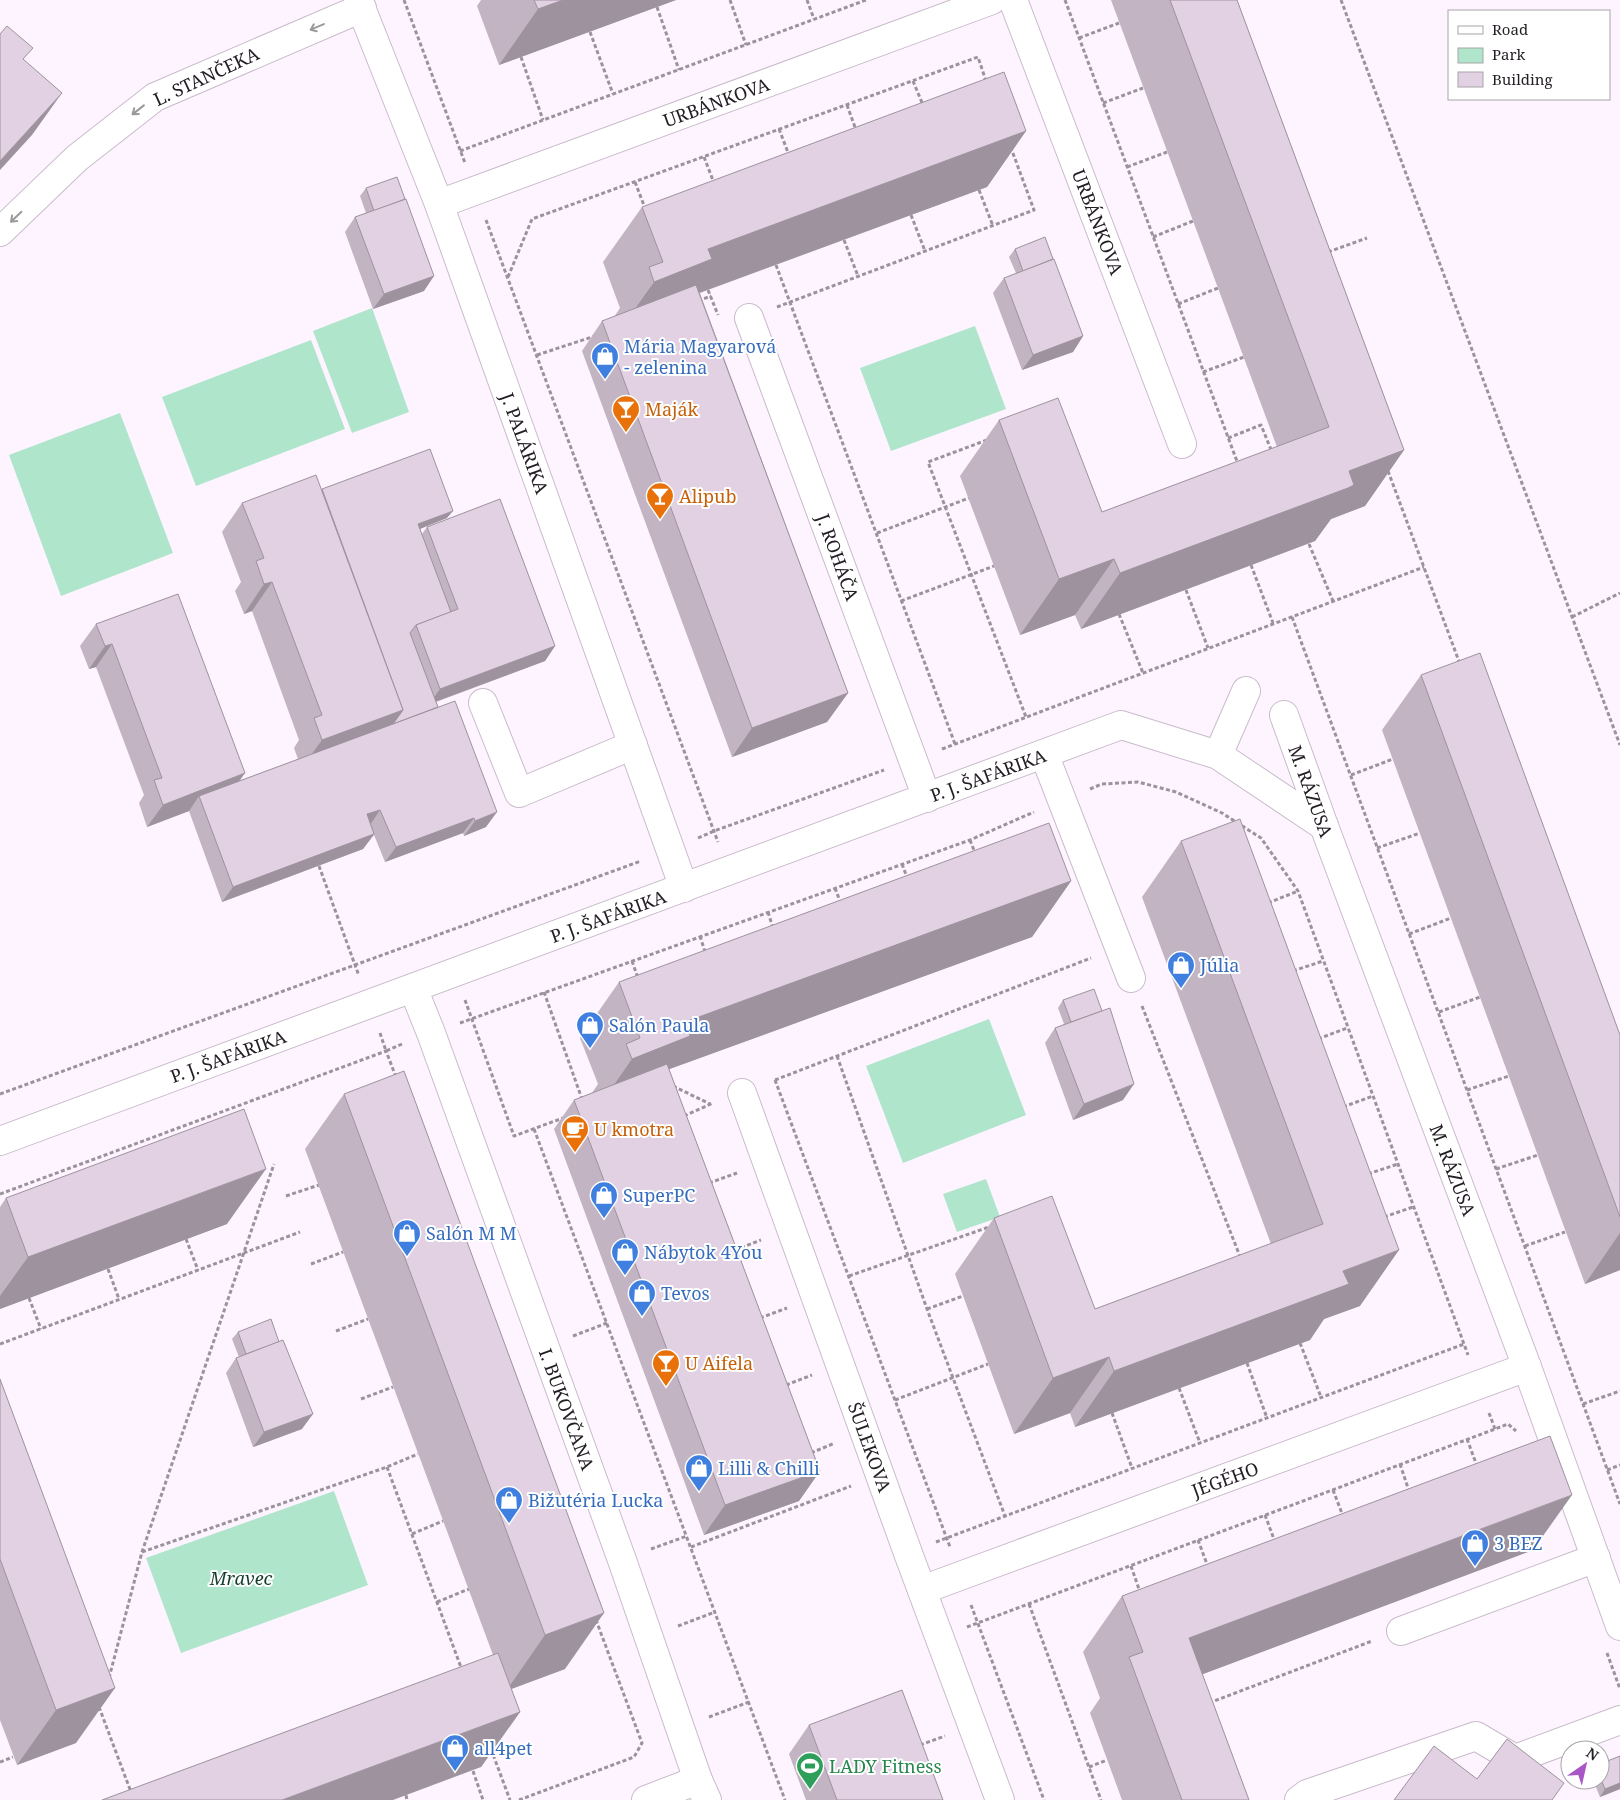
<svg xmlns="http://www.w3.org/2000/svg" width="1620" height="1800" viewBox="0 0 1620 1800" font-family="'Noto Serif',serif">
	<style>
		.green { fill: #afe5cb }
		.lines { fill: none; stroke-linecap: round; stroke-linejoin: round }
		.minor-casing { stroke: #c9bbcb; stroke-width: 30 }
		.path { stroke: #9b939c; stroke-width: 3; stroke-dasharray: 4 2.5; stroke-linecap: butt }
		.minor { stroke: #fff; stroke-width: 28 }
		.wall { fill: #c2b4c2 }
		.shaded-wall { fill: #9e929e }
		.building { fill: #e1d1e2; stroke: #9e929e }
		.oneway { stroke: #9c999c }
		.labels { text-anchor: middle; dominant-baseline: central; stroke-width: 4; stroke-linejoin: round; paint-order: stroke }
		.street-label { font-size: 18px; fill: #231d24; stroke: #fff }
		.shop-label { font-size: 18px; fill: #366cbe; stroke: #fff; text-anchor: start }
		.food-label { font-size: 18px; fill: #c56008; stroke: #fff; text-anchor: start }
		.park-label { font-size: 18px; font-style: italic; fill: #173f2f; stroke: #fff }
		.leisure-label { font-size: 18px; fill: #27864d; stroke: #fff; text-anchor: start }
	</style>
	<rect width="100%" height="100%" fill="#fef4ff"/>
	<!-- green -->
	<g class="green">
		<path d="M372,308L409,412L352,433L313,331Z"/>
		<path d="M975,326L1006,409L891,451L860,368Z"/>
		<path d="M311,340L345,429L196,486L162,397Z"/>
		<path d="M120,413L173,553L61,596L9,455Z"/>
		<path d="M989,1019L1026,1115L903,1163L866,1066Z"/>
		<path d="M986,1179L1000,1217L957,1232L943,1194Z"/>
		<path d="M334,1491L368,1585L181,1653L146,1558Z"/>
	</g>
	<g class="lines">
		<!-- minor casing -->
		<g class="minor-casing">
			<g id="minor">
				<path d="M358,0L439,204L684,888"/>
				<path d="M1013,0L1182,444"/>
				<path d="M439,204L992,0"/>
				<path d="M0,232L77,158L155,97L362,8"/>
				<path d="M749,318L927,798"/>
				<path d="M483,703L519,793L633,745"/>
				<path d="M1284,715L1324,826L1527,1367L1620,1626"/>
				<path d="M1044,754L1131,978"/>
				<path d="M1218,755L1246,691"/>
				<path d="M413,988L431,1033L622,1560L698,1780L707,1800"/>
				<path d="M742,1093L908,1553L1000,1800"/>
				<path d="M0,1141L1121,725L1218,755L1324,826"/>
				<path d="M922,1590L1527,1367"/>
				<path d="M1401,1631L1596,1558"/>
				<path d="M646,1800L698,1780"/>
				<path d="M1299,1800L1307,1794L1476,1736L1515,1759L1620,1720"/>
			</g>
		</g>
		<!-- path -->
		<g class="path">
			<path d="M404,0L465,163"/>
			<path d="M730,0L746,45"/>
			<path d="M807,0L814,19"/>
			<path d="M1065,0L1238,464L1236,465"/>
			<path d="M1341,0L1620,745"/>
			<path d="M657,7L679,70"/>
			<path d="M590,32L613,94"/>
			<path d="M1079,38L1119,23"/>
			<path d="M521,57L543,120"/>
			<path d="M913,81L923,105"/>
			<path d="M1103,103L1143,88"/>
			<path d="M847,105L856,130"/>
			<path d="M779,129L789,155"/>
			<path d="M460,151L866,0"/>
			<path d="M704,157L714,183"/>
			<path d="M1127,167L1167,152"/>
			<path d="M635,182L645,208"/>
			<path d="M979,190L993,226"/>
			<path d="M911,215L925,251"/>
			<path d="M486,220L718,842"/>
			<path d="M1153,237L1193,221"/>
			<path d="M844,240L858,276"/>
			<path d="M1328,252L1367,238"/>
			<path d="M776,265L955,744"/>
			<path d="M508,277L532,219L978,57L986,81"/>
			<path d="M708,290L718,315"/>
			<path d="M698,301L711,296"/>
			<path d="M1178,304L1218,288"/>
			<path d="M777,307L1034,210L1011,148"/>
			<path d="M537,355L595,336"/>
			<path d="M1203,372L1244,357"/>
			<path d="M1228,438L1261,425L1272,452"/>
			<path d="M987,440L928,462L1026,717"/>
			<path d="M1388,471L1460,664"/>
			<path d="M877,533L969,498"/>
			<path d="M1309,544L1333,601"/>
			<path d="M1251,565L1273,623"/>
			<path d="M1186,590L1208,648"/>
			<path d="M901,601L994,566"/>
			<path d="M1119,614L1143,673"/>
			<path d="M1292,617L1620,1504"/>
			<path d="M1572,617L1620,593"/>
			<path d="M942,749L1424,567"/>
			<path d="M1351,775L1393,759"/>
			<path d="M1090,789L1102,784L1138,782L1176,792L1222,813L1261,838L1298,891L1468,1355"/>
			<path d="M698,838L714,831L884,770"/>
			<path d="M970,840L975,853"/>
			<path d="M1377,848L1420,833"/>
			<path d="M902,864L908,880"/>
			<path d="M319,866L359,976"/>
			<path d="M835,888L841,904"/>
			<path d="M1268,903L1298,891"/>
			<path d="M768,912L773,928"/>
			<path d="M1409,934L1451,918"/>
			<path d="M700,936L706,955"/>
			<path d="M632,961L638,978"/>
			<path d="M1293,971L1323,961"/>
			<path d="M544,992L582,1099"/>
			<path d="M465,1000L514,1136L563,1118"/>
			<path d="M1142,1006L1241,1259"/>
			<path d="M1439,1012L1480,997"/>
			<path d="M460,1023L970,840L1034,812"/>
			<path d="M380,1033L386,1051L402,1044"/>
			<path d="M1318,1039L1347,1028"/>
			<path d="M837,1056L927,1309L1005,1516"/>
			<path d="M775,1080L950,1547"/>
			<path d="M775,1080L1091,958"/>
			<path d="M673,1086L710,1104"/>
			<path d="M1467,1090L1509,1076"/>
			<path d="M0,1094L641,861"/>
			<path d="M1343,1107L1373,1096"/>
			<path d="M684,1116L713,1103"/>
			<path d="M534,1129L785,1800"/>
			<path d="M1496,1169L1538,1155"/>
			<path d="M1368,1174L1398,1164"/>
			<path d="M709,1183L737,1173"/>
			<path d="M0,1194L386,1051L396,1077"/>
			<path d="M286,1196L319,1185"/>
			<path d="M1384,1217L1413,1207"/>
			<path d="M186,1239L198,1270"/>
			<path d="M1525,1246L1565,1232"/>
			<path d="M735,1250L761,1240"/>
			<path d="M311,1264L343,1252"/>
			<path d="M108,1269L119,1299"/>
			<path d="M849,1276L989,1227"/>
			<path d="M29,1298L41,1329"/>
			<path d="M927,1309L963,1296"/>
			<path d="M760,1318L787,1308"/>
			<path d="M336,1331L368,1319"/>
			<path d="M573,1336L607,1323"/>
			<path d="M1300,1343L1321,1397"/>
			<path d="M0,1344L300,1232"/>
			<path d="M1247,1363L1267,1418"/>
			<path d="M786,1385L812,1375"/>
			<path d="M1179,1388L1200,1443"/>
			<path d="M361,1399L393,1387"/>
			<path d="M895,1400L988,1364"/>
			<path d="M1583,1404L1620,1391"/>
			<path d="M1112,1413L1132,1468"/>
			<path d="M1489,1413L1495,1429"/>
			<path d="M1467,1439L1477,1466"/>
			<path d="M811,1453L835,1443"/>
			<path d="M1400,1464L1409,1491"/>
			<path d="M387,1467L462,1670"/>
			<path d="M1607,1470L1620,1465"/>
			<path d="M1333,1490L1343,1516"/>
			<path d="M1265,1515L1275,1542"/>
			<path d="M412,1534L443,1521"/>
			<path d="M1198,1540L1208,1567"/>
			<path d="M936,1542L1464,1344"/>
			<path d="M691,1547L851,1486"/>
			<path d="M651,1549L687,1536"/>
			<path d="M142,1552L387,1467L418,1454"/>
			<path d="M1131,1566L1140,1592"/>
			<path d="M437,1602L469,1589"/>
			<path d="M1029,1604L1101,1800"/>
			<path d="M971,1605L1044,1800"/>
			<path d="M678,1626L715,1612"/>
			<path d="M967,1627L1495,1429L1508,1424L1516,1431"/>
			<path d="M1607,1653L1620,1689"/>
			<path d="M109,1678L142,1552L274,1164"/>
			<path d="M1209,1703L1372,1641"/>
			<path d="M99,1707L131,1792"/>
			<path d="M709,1717L749,1702"/>
			<path d="M920,1745L945,1736"/>
			<path d="M491,1749L510,1800"/>
			<path d="M0,1762L13,1757"/>
			<path d="M1089,1767L1107,1760"/>
			<path d="M473,1771L483,1800"/>
			<path d="M406,1795L407,1800"/>
			<path d="M519,1800L634,1757L642,1743L596,1620"/>
		</g>
		<!-- minor -->
		<use href="#minor" class="minor"/>
	</g>
	<!-- wall -->
	<g class="wall">
		<path d="M481,0H676L499,65L477,6Z"/>
		<path d="M1111,0H1237L1404,450L1365,506L1331,519L1315,541L1081,629L1075,615L1020,635L960,476L999,420L1102,512L1277,447Z"/>
		<path d="M1026,131L987,187L700,293L848,693L827,722L732,757L582,351L602,321L614,317L620,308L603,262L642,207Z"/>
		<path d="M366,188L424,291L373,309L345,232L355,217L366,213L360,196Z"/>
		<path d="M1015,249L1083,336L1073,352L1022,370L993,293L1004,278L1016,273L1009,257Z"/>
		<path d="M322,489L447,518L420,529L422,534L427,527L555,646L545,661L436,702L486,827L464,836L463,833L385,862L374,835L363,849L222,902L189,811L147,827L139,803L144,795L96,667L89,669L80,646L96,624L239,781L298,759L294,748L299,740L252,611L244,614L235,591L241,582L222,532L242,503Z"/>
		<path d="M1421,675L1620,1035V1270L1585,1284L1382,730Z"/>
		<path d="M1181,841L1360,1306L1324,1319L1310,1340L1075,1427L1070,1413L1014,1434L955,1274L994,1218L1095,1309L1271,1244L1142,897Z"/>
		<path d="M1071,881L1032,937L669,1069L820,1471L799,1501L704,1535L554,1129L574,1100L592,1093L598,1084L580,1038L619,982Z"/>
		<path d="M1063,1000L1123,1100L1073,1120L1045,1043L1055,1028L1064,1024L1058,1008Z"/>
		<path d="M344,1094L565,1669L511,1689L520,1712L481,1767L493,1655L305,1149Z"/>
		<path d="M6,1198L227,1224L0,1309V1207Z"/>
		<path d="M238,1332L302,1429L253,1447L226,1373L236,1358L239,1357L232,1339Z"/>
		<path d="M0,1379L76,1743L17,1765L0,1720Z"/>
		<path d="M1533,1550L1202,1674L1249,1800H1122L1090,1713L1100,1698L1083,1652L1122,1596Z"/>
		<path d="M809,1725L943,1800H806L789,1754Z"/>
		<path d="M1620,1756V1789L1600,1797L1593,1780H1600V1764Z"/>
	</g>
	<!-- shaded-wall -->
	<g class="shaded-wall">
		<path d="M563,0H676L499,65L538,9Z"/>
		<path d="M62,93L32,135L0,170V161Z"/>
		<path d="M1026,131L987,187L685,298L615,337L654,282L708,249Z"/>
		<path d="M434,276L424,291L373,309L384,294Z"/>
		<path d="M1083,336L1073,352L1022,370L1033,355Z"/>
		<path d="M1404,450L1365,506L1331,519L1315,541L1081,629L1120,573L1349,471Z"/>
		<path d="M453,511L447,518L412,532L418,524Z"/>
		<path d="M1114,559L1075,615L1020,635L1059,579Z"/>
		<path d="M272,582L252,611L244,614L264,584Z"/>
		<path d="M112,644L96,667L89,669L105,646Z"/>
		<path d="M555,646L545,661L429,704L440,689Z"/>
		<path d="M848,693L827,722L732,757L752,728Z"/>
		<path d="M403,710L388,732L301,769L322,740Z"/>
		<path d="M245,773L229,796H199L189,811L147,827L163,805Z"/>
		<path d="M380,810L370,825L367,814Z"/>
		<path d="M497,812L486,827L464,836L475,821Z"/>
		<path d="M474,818L463,833L385,862L396,847Z"/>
		<path d="M374,834L363,849L222,902L233,887Z"/>
		<path d="M1071,881L1032,937L667,1070L593,1115L632,1059L685,1022Z"/>
		<path d="M1134,1084L1123,1100L1073,1120L1084,1104Z"/>
		<path d="M266,1169L227,1224L0,1309V1296L28,1257Z"/>
		<path d="M1620,1233V1270L1585,1284Z"/>
		<path d="M1399,1250L1360,1306L1324,1319L1310,1340L1075,1427L1114,1371L1343,1271Z"/>
		<path d="M1109,1357L1070,1413L1014,1434L1053,1378Z"/>
		<path d="M313,1414L302,1429L253,1447L264,1432Z"/>
		<path d="M820,1471L799,1501L704,1535L725,1505Z"/>
		<path d="M1572,1495L1533,1550L1150,1694L1189,1638Z"/>
		<path d="M604,1613L565,1669L506,1691L545,1635Z"/>
		<path d="M115,1688L76,1743L17,1765L56,1710Z"/>
		<path d="M520,1712L481,1767L393,1800H282Z"/>
		<path d="M1620,1783V1789L1600,1797L1605,1789Z"/>
	</g>
	<!-- building -->
	<g class="building">
		<path d="M534,0H563L538,9Z"/>
		<path d="M1170,0H1237L1404,450L1349,471L1354,485L1348,488L1120,573L1114,559L1059,579L999,420L1058,398L1102,512L1329,427Z"/>
		<path d="M7,26L33,48L23,59L62,93L0,161V34Z"/>
		<path d="M1004,72L1026,131L708,249L712,259L654,282L649,267L663,262L642,207Z"/>
		<path d="M397,177L405,199L374,211L366,188Z"/>
		<path d="M406,199L434,276L384,294L355,217Z"/>
		<path d="M1045,237L1053,259L1023,271L1015,249Z"/>
		<path d="M1054,259L1083,336L1033,355L1004,278Z"/>
		<path d="M696,285L848,693L752,728L602,321Z"/>
		<path d="M430,449L453,511L418,524L451,612L416,625L410,633L438,707L393,724L403,710L322,489Z"/>
		<path d="M316,475L403,710L322,740L314,718L322,715L272,582L264,584L256,561L264,558L242,503Z"/>
		<path d="M500,499L555,646L440,689L416,625L458,609L427,527Z"/>
		<path d="M178,594L245,773L163,805L154,780L162,778L112,644L105,646L96,624Z"/>
		<path d="M1480,653L1620,1035V1217L1421,675Z"/>
		<path d="M455,701L497,812L475,821L474,818L396,847L380,810L367,814L374,834L233,887L199,796Z"/>
		<path d="M1240,819L1399,1250L1343,1271L1349,1284L1114,1371L1109,1357L1053,1378L994,1218L1052,1196L1095,1309L1323,1224L1181,841Z"/>
		<path d="M1049,823L1071,881L685,1022L690,1036L632,1059L626,1044L640,1038L619,982Z"/>
		<path d="M1094,989L1102,1011L1071,1022L1063,1000Z"/>
		<path d="M1110,1008L1134,1084L1084,1104L1055,1028Z"/>
		<path d="M667,1064L820,1471L725,1505L574,1100Z"/>
		<path d="M404,1071L604,1613L545,1635L344,1094Z"/>
		<path d="M244,1109L266,1169L28,1257L6,1198Z"/>
		<path d="M271,1319L279,1342L246,1354L238,1332Z"/>
		<path d="M283,1340L313,1414L264,1432L236,1358Z"/>
		<path d="M0,1379L115,1688L56,1710L0,1559Z"/>
		<path d="M1550,1436L1572,1495L1189,1638L1249,1800H1182L1129,1657L1143,1652L1122,1596Z"/>
		<path d="M498,1653L520,1712L282,1800H102Z"/>
		<path d="M902,1690L943,1800H837L809,1725Z"/>
		<path d="M1507,1739L1564,1783L1552,1800H1394L1434,1746L1477,1779Z"/>
		<path d="M1620,1756V1783L1605,1789L1600,1777V1764Z"/>
	</g>
	<!-- one-way arrows -->
	<defs><path id="oneway-shaft" d="M-6 0H5M1.5-3L5.5 0L1.5 3" fill="none" stroke-width="1.6" stroke-linecap="round" stroke-linejoin="round" transform="scale(1.25)"/></defs>
	<g class="oneway">
		<use href="#oneway-shaft" transform="translate(317 27) rotate(157)"/>
		<use href="#oneway-shaft" transform="translate(138 110) rotate(142)"/>
		<use href="#oneway-shaft" transform="translate(16 217) rotate(136)"/>
	</g>
	<!-- icons -->
	<defs>
		<g id="shop-pin" transform="scale(1.4375)"><path d="M0 17L-7.5 6A9.5 9.5 0 1 1 7.5 6Z" fill="#3f7fe0" stroke="#fff"/><path d="M-5-2.5h2.3a2.7 3.5 0 0 1 5.4 0H5L5.5 6h-11ZM-1.5-2.5h3a1.5 2.3 0 0 0-3 0Z" fill="#fff"/></g>
		<g id="bar-pin" transform="scale(1.4375)"><path d="M0 17L-7.5 6A9.5 9.5 0 1 1 7.5 6Z" fill="#e8710a" stroke="#fff"/><path d="M-6-5H6L.8 .8V4.5H3.5V6h-7V4.5H-.8V.8Z" fill="#fff"/></g>
		<g id="cafe-pin" transform="scale(1.4375)"><path d="M0 17L-7.5 6A9.5 9.5 0 1 1 7.5 6Z" fill="#e8710a" stroke="#fff"/><path d="M-5.5-4.5H6V0H3Q3 3.5 0 3.5H-2.5Q-5.5 3.5-5.5 0ZM3-3.2v2h1.7v-2ZM-6 4.5H4V6H-6Z" fill="#fff"/></g>
		<g id="stadium-pin" transform="scale(1.4375)"><path d="M0 17L-7.5 6A9.5 9.5 0 1 1 7.5 6Z" fill="#2e9e5b" stroke="#fff"/><path d="M0-5a6.5 5 0 1 0 0 10a6.5 5 0 1 0 0-10ZM-3.5-1.8h7v3.6h-7Z" fill="#fff"/></g>
	</defs>
	<g fill-rule="evenodd">
		<use href="#shop-pin" x="605" y="356"/>
		<use href="#bar-pin" x="626" y="409"/>
		<use href="#bar-pin" x="660" y="496"/>
		<use href="#shop-pin" x="1181" y="965"/>
		<use href="#shop-pin" x="590" y="1025"/>
		<use href="#cafe-pin" x="575" y="1129"/>
		<use href="#shop-pin" x="604" y="1195"/>
		<use href="#shop-pin" x="407" y="1233"/>
		<use href="#shop-pin" x="625" y="1252"/>
		<use href="#shop-pin" x="642" y="1293"/>
		<use href="#bar-pin" x="666" y="1363"/>
		<use href="#shop-pin" x="699" y="1468"/>
		<use href="#shop-pin" x="509" y="1500"/>
		<use href="#shop-pin" x="1475" y="1543"/>
		<use href="#shop-pin" x="455" y="1748"/>
		<use href="#stadium-pin" x="810" y="1766"/>
	</g>
	<g class="labels">
		<!-- street labels -->
		<g class="street-label">
			<text transform="translate(206 76) rotate(-25)">L. STANČEKA</text>
			<text transform="translate(716 102) rotate(-20)">URBÁNKOVA</text>
			<text transform="translate(1098 222) rotate(69)">URBÁNKOVA</text>
			<text transform="translate(525 443) rotate(70)">J. PALÁRIKA</text>
			<text transform="translate(838 557) rotate(70)">J. ROHÁČA</text>
			<text transform="translate(988 775) rotate(-20)">P. J. ŠAFÁRIKA</text>
			<text transform="translate(1311 791) rotate(70)">M. RÁZUSA</text>
			<text transform="translate(608 916) rotate(-20)">P. J. ŠAFÁRIKA</text>
			<text transform="translate(228 1056) rotate(-20)">P. J. ŠAFÁRIKA</text>
			<text transform="translate(1453 1170) rotate(69)">M. RÁZUSA</text>
			<text transform="translate(567 1409) rotate(70)">I. BUKOVČANA</text>
			<text transform="translate(870 1447) rotate(70)">ŠULEKOVA</text>
			<text transform="translate(1225 1479) rotate(-20)">JÉGÉHO</text>
		</g>
		<!-- shop labels -->
		<g class="shop-label">
			<text x="624" y="346">Mária Magyarová<tspan x="624" dy="21">- zelenina</tspan></text>
			<text x="1200" y="965">Júlia</text>
			<text x="609" y="1025">Salón Paula</text>
			<text x="623" y="1195">SuperPC</text>
			<text x="426" y="1233">Salón M M</text>
			<text x="644" y="1252">Nábytok 4You</text>
			<text x="661" y="1293">Tevos</text>
			<text x="718" y="1468">Lilli &amp; Chilli</text>
			<text x="528" y="1500">Bižutéria Lucka</text>
			<text x="1494" y="1543">3 BEZ</text>
			<text x="474" y="1748">all4pet</text>
		</g>
		<!-- food labels -->
		<g class="food-label">
			<text x="645" y="409">Maják</text>
			<text x="679" y="496">Alipub</text>
			<text x="594" y="1129">U kmotra</text>
			<text x="685" y="1363">U Aifela</text>
		</g>
		<!-- park labels -->
		<g class="park-label">
			<text x="241" y="1578">Mravec</text>
		</g>
		<!-- leisure labels -->
		<g class="leisure-label">
			<text x="829" y="1766">LADY Fitness</text>
		</g>
	</g>
	<!-- legend -->
	<rect x="1448" y="10" width="162" height="90" fill="#ffffff" stroke="#a7a5a7"/>
	<rect x="1458" y="26" width="25" height="8" fill="#ffffff" stroke="#a7a5a7"/>
	<text x="1492" y="35" font-size="15" fill="#231d24">Road</text>
	<rect x="1458" y="48" width="25" height="15" fill="#afe5cb" stroke="#a7a5a7"/>
	<text x="1492" y="60" font-size="15" fill="#231d24">Park</text>
	<rect x="1458" y="72" width="25" height="15" fill="#e1d1e2" stroke="#a7a5a7"/>
	<text x="1492" y="85" font-size="15" fill="#231d24">Building</text>
	<!-- north arrow -->
	<g transform="translate(1585 1765) rotate(34)"><circle r="24" fill="#ffffff" stroke="#a7a5a7"/>
	<path d="M0-4L9 19L0 12L-9 19Z" fill="#a956c6"/>
	<text y="-8" font-size="14" font-weight="bold" text-anchor="middle" fill="#231d24">N</text>
	</g>
</svg>
